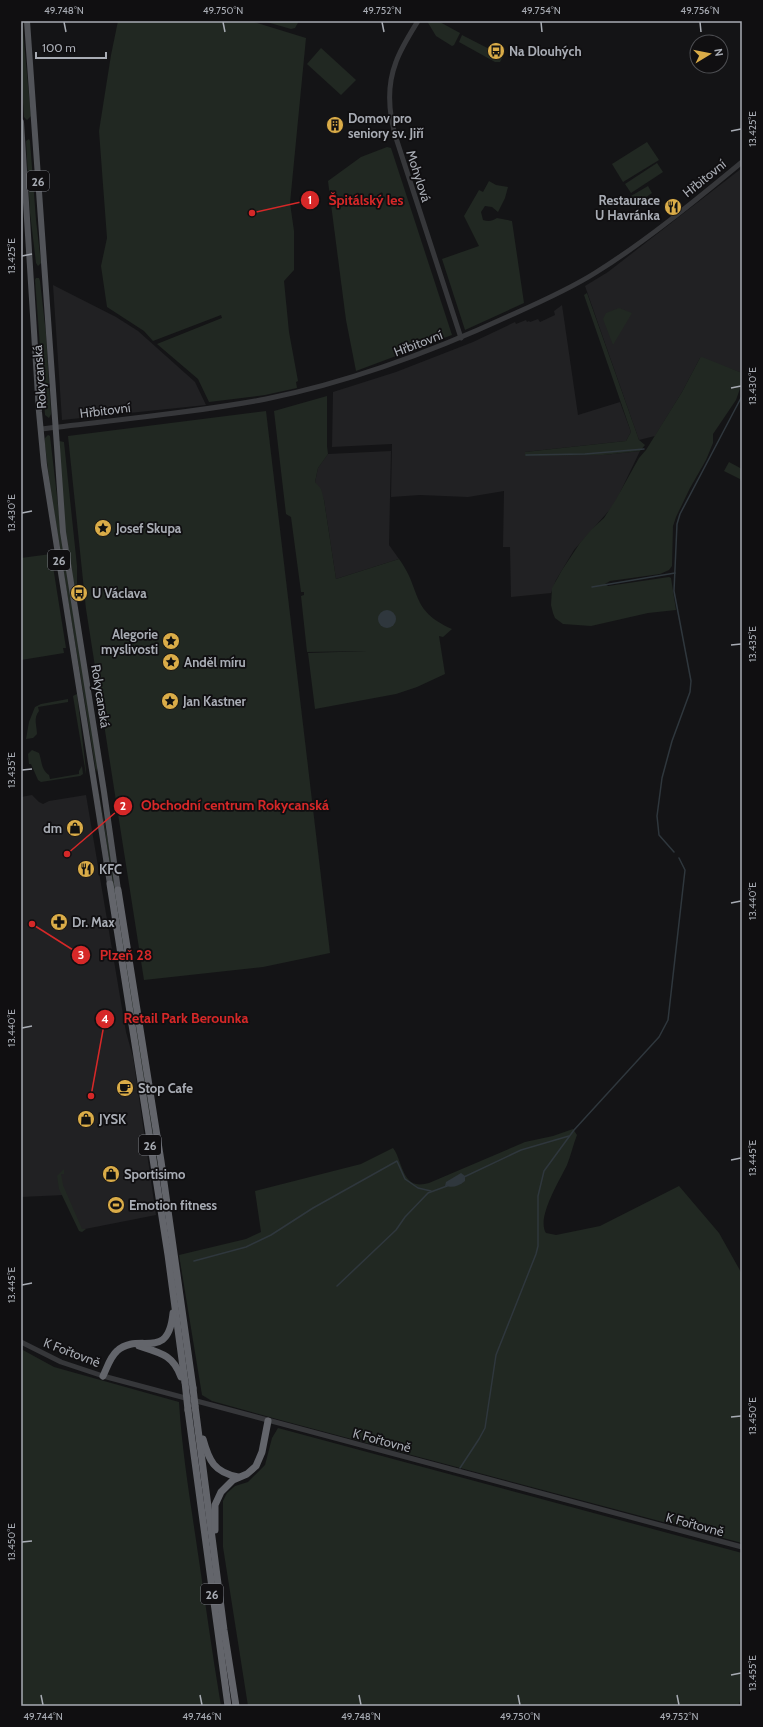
<svg xmlns="http://www.w3.org/2000/svg" width="763" height="1727" viewBox="0 0 763 1727" font-family="Cabin,sans-serif">
	<style>
		.built { fill: #212123 }
		.green { fill: #212822 }
		.water { fill: #2f373d }
		.lines { fill: none; stroke-linecap: round; stroke-linejoin: round }
		.stream { stroke: #2f373d; stroke-width: 1.5 }
		.minor { stroke: #36373a; stroke-width: 5 }
		.major { stroke: #525459; stroke-width: 6 }
		.highway { stroke: #63656b; stroke-width: 7 }
		.highway-bridge { stroke: #63656b; stroke-width: 7 }
		.ticks { fill: none; stroke: #a8acb4; stroke-width: 1.5 }
		.labels { text-anchor: middle; dominant-baseline: central; stroke-width: 3.5; stroke-linejoin: round; paint-order: stroke }
		.shield { fill: #100f11; stroke: #7a7d83; stroke-width: 1 }
		.shield-label { font-size: 12px; font-weight: bold; fill: #a8acb4 }
		.poi-label { font-size: 13px; font-weight: bold; fill: #a8acb4; stroke: #100f11; text-anchor: start }
		.street-label { font-size: 13px; fill: #a8acb4; stroke: #100f11 }
		.leader { fill: none; stroke: #d62828; stroke-width: 1.5 }
		.callout-dot { fill: #d62828; stroke: #100f11; stroke-width: 1.5 }
		.mark-label { font-size: 12px; text-anchor: middle; font-weight: bold; fill: #fff }
		.callout-label { font-size: 14px; text-anchor: middle; font-weight: bold; fill: #d62828; stroke: #100f11; stroke-width: 3.5; stroke-linejoin: round; paint-order: stroke }
		.neatline { fill: none; stroke: #a8acb4; stroke-width: 1.5 }
		.ticks-label { font-size: 10px; text-anchor: middle; fill: #a8acb4 }
	</style>
	<rect width="100%" height="100%" fill="#141416"/>
	<!-- built -->
	<g class="built">
		<path d="M742,168V373L700,358L682,392L655,436L639,440L585,286L608,272Z"/>
		<path d="M53,285L116,317L138,331L195,382L206,405L62,420Z"/>
		<path d="M562,305L578,415L620,402L631,432L626,441L525,452L603,455L640,451L614,505L574,550L556,580L551,593L511,597L510,547H503L504,491L468,497L420,495L391,497L392,444L332,447L333,392L396,372L473,342L515,322L516,324L526,320L527,322L529,321L530,322L538,319L540,322L555,315L554,311Z"/>
		<path d="M391,451L389,545L399,559L336,579L324,500L315,482L318,468L328,454Z"/>
		<path d="M32,795L39,802L43,804L49,801L86,795L126,1032L133,1057L156,1215L80,1230L64,1195L21,1197V797Z"/>
	</g>
	<!-- green -->
	<g class="green">
		<path d="M21,21H22L31,116L27,120L24,117L21,74Z"/>
		<path d="M118,21H251L306,38L290,203L294,231V270L284,281L289,332L298,381L296,382L297,388L265,395L209,402L198,379L157,344L222,318L221,315L153,341L144,331L107,307L101,266L107,238L99,131L111,55Z"/>
		<path d="M263,21H299L295,28L291,29Z"/>
		<path d="M427,21H438L460,33L454,45L452,46L436,36Z"/>
		<path d="M462,35L503,56L500,62H495L459,42Z"/>
		<path d="M321,48L356,80L341,95L307,64Z"/>
		<path d="M29,139L30,141L36,220L41,263L38,266L36,263L30,213L26,141Z"/>
		<path d="M647,142L659,160L623,182L612,164Z"/>
		<path d="M387,147L391,148L452,335L356,371L346,320L328,181L361,157Z"/>
		<path d="M657,163L663,172L631,193L625,184Z"/>
		<path d="M489,181L496,185L508,187L505,198L498,212L492,207L485,206L481,212L483,220C489,222 492,221 497,218L512,221L524,303L465,330L442,259L479,246L464,216L479,190L483,192Z"/>
		<path d="M648,186L652,193L636,204L631,196Z"/>
		<path d="M36,278H39L40,281L46,334L51,414L49,418L45,415L35,280Z"/>
		<path d="M587,293L639,440L645,445L640,451L603,455L525,456V452L626,441L631,432L584,295Z"/>
		<path d="M619,308L632,313L613,345L603,319L606,313Z"/>
		<path d="M702,357L742,373V383L736,400L713,434V443L706,460L690,488L676,517L673,526L672,566L669,570L660,574L610,581L605,584L608,586L669,577L671,578L676,610L648,613L591,626L563,624L555,618L553,613L551,605L552,588L562,570L580,543L591,530L604,518L615,501L639,458L646,450L682,392L700,358Z"/>
		<path d="M327,396V446L328,454L318,468L315,482L321,489L324,500L336,579L399,559C422,590 409,610 452,629L443,637L439,636L445,674L417,687L396,694L315,709L308,653L367,651L307,652L301,596L304,595V592H301L291,517L286,514L274,411Z"/>
		<path d="M266,411L330,953L263,967L144,980L86,609L68,436Z"/>
		<path d="M48,435L50,436L63,548L98,765L96,772L51,494L45,445V438Z"/>
		<path d="M59,441L64,442L77,566V593C62,549 63,488 59,441Z"/>
		<path d="M729,462L742,469V484L740,479L724,471Z"/>
		<path d="M51,554L66,648H63L64,653L21,660V558Z"/>
		<path d="M77,694L86,770V774L73,696Z"/>
		<path d="M68,699V702L38,707L39,711C33,718 37,726 37,734L33,738L26,739L29,722L35,707L41,704Z"/>
		<path d="M32,750L39,753C42,761 41,770 49,775L50,779L79,774V771L82,766L83,774L80,776L41,782L38,780L31,764H29L28,754Z"/>
		<path d="M98,788L110,851L160,1180L159,1179Z"/>
		<path d="M573,1129L577,1135C573,1145 571,1155 567,1165C560,1180 536,1218 546,1233L556,1235L600,1226L679,1186L719,1233L742,1274V1543L284,1421L212,1401L202,1395L179,1255L246,1239L261,1232L255,1191L361,1164L393,1148C401,1158 402,1181 416,1184C420,1185 425,1184 429,1183L525,1142L553,1136Z"/>
		<path d="M64,1169V1174H61L63,1185L82,1229H86L82,1232L79,1231L59,1189L57,1176Z"/>
		<path d="M21,1349L54,1367L179,1402C182,1451 190,1499 197,1547C205,1600 212,1653 221,1706H21Z"/>
		<path d="M278,1428L742,1553V1697L738,1706H248L223,1547V1501L227,1493L235,1486L248,1482L265,1465L272,1438Z"/>
	</g>
	<!-- water -->
	<g class="water">
		<circle cx="387" cy="619" r="9"/>
		<path d="M461,1173L465,1176V1181C459,1186 453,1188 445,1186L446,1182Z"/>
	</g>
	<g class="lines">
		<!-- stream -->
		<g class="stream">
			<path d="M526,455L585,454L644,449"/>
			<path d="M592,587L675,573"/>
			<path d="M674,852L659,835L657,816L662,778L672,741L690,692L691,681L674,591L677,524L680,514L742,396"/>
			<path d="M464,1177L521,1150L569,1136"/>
			<path d="M194,1261L246,1247L271,1235L313,1208L397,1161L405,1179L418,1188L431,1191"/>
			<path d="M337,1286L396,1230L405,1217L428,1193L447,1186"/>
			<path d="M460,1468L479,1439L485,1428L496,1355L536,1254L538,1246V1196L544,1171L574,1130L659,1037L668,1020L685,870L679,858"/>
		</g>
		<!-- minor -->
		<g class="minor">
			<path d="M418,21C410,34 401,48 396,62C386,88 389,116 397,141L461,338"/>
			<path d="M41,429C115,420 192,413 266,399C350,382 431,352 509,316C538,303 568,290 595,273C645,242 696,200 742,162"/>
			<path d="M21,1342L61,1362L103,1376L742,1547"/>
		</g>
		<!-- major -->
		<g class="major">
			<path d="M27,21L63,532L104,792L118,890"/>
			<path d="M21,122L39,412L44,465L110,884"/>
		</g>
		<!-- highway -->
		<g class="highway">
			<path d="M110,884L168,1255L185,1382"/>
			<path d="M118,890L161,1161L193,1388"/>
			<path d="M139,1346C161,1353 173,1355 181,1377"/>
			<path d="M103,1376C107,1368 110,1357 117,1351C139,1331 168,1363 173,1313"/>
			<path d="M195,1406L224,1630L236,1706"/>
			<path d="M188,1410L228,1706"/>
			<path d="M203,1439C209,1461 214,1472 238,1477"/>
			<path d="M215,1530V1505L221,1492L233,1480L247,1474L256,1466L262,1452L268,1421"/>
		</g>
		<!-- highway-bridge -->
		<g class="highway-bridge">
			<path d="M185,1382L188,1410"/>
			<path d="M193,1388L195,1406"/>
		</g>
	</g>
	<!-- ticks -->
	<path class="ticks" d="M64,22L66,32M223,22L225,32M382,22L384,32M541,22L542,32M700,22L701,32M731,131L741,129M22,256L32,254M731,388L741,386M22,513L32,511M731,645L741,644M22,770L32,769M731,903L741,901M22,1028L32,1026M731,1160L741,1158M22,1285L32,1283M731,1417L741,1416M22,1542L32,1541M731,1675L741,1673M41,1695L43,1705M200,1695L202,1705M359,1695L361,1705M518,1695L520,1705M677,1695L679,1705"/>
	<!-- icons -->
	<defs>
		<g id="bus-disc" transform="scale(0.9)"><circle r="9.5" fill="#daac48" stroke="#100f11"/><path d="M-5-6H5V4H4V6H2V4H-2V6H-4V4H-5ZM-3.5-4V0h7V-4ZM-3.5 1.2v1.5H-2V1.2ZM2 1.2v1.5H3.5V1.2Z" fill="#111"/></g>
		<g id="building-disc" transform="scale(0.9)"><circle r="9.5" fill="#daac48" stroke="#100f11"/><path d="M-4-6H4V6H1V3H-1V6H-4ZM-2.5-4.3h1.7v1.8h-1.7ZM.8-4.3h1.7v1.8H.8ZM-2.5-1h1.7V.8h-1.7ZM.8-1h1.7V.8H.8Z" fill="#111"/></g>
		<g id="restaurant-disc" transform="scale(0.9)"><circle r="9.5" fill="#daac48" stroke="#100f11"/><path d="M-5-6h1v4h1v-4h1v4h1v-4h1v5L-1.5 .5V6h-2V.5L-5-1ZM5-6V6H3V1.5H1.5Q1.5-4 5-6Z" fill="#111"/></g>
		<g id="sight-disc" transform="scale(0.9)"><circle r="9.5" fill="#daac48" stroke="#100f11"/><path d="M0-6L1.8-2.2L6-1.7L2.9 1.2L3.7 5.4L0 3.3L-3.7 5.4L-2.9 1.2L-6-1.7L-1.8-2.2Z" fill="#111"/></g>
		<g id="shop-disc" transform="scale(0.9)"><circle r="9.5" fill="#daac48" stroke="#100f11"/><path d="M-5-2.5h2.3a2.7 3.5 0 0 1 5.4 0H5L5.5 6h-11ZM-1.5-2.5h3a1.5 2.3 0 0 0-3 0Z" fill="#111"/></g>
		<g id="pharmacy-disc" transform="scale(0.9)"><circle r="9.5" fill="#daac48" stroke="#100f11"/><path d="M-2-6h4v4h4v4h-4v4h-4v-4h-4v-4h4Z" fill="#111"/></g>
		<g id="cafe-disc" transform="scale(0.9)"><circle r="9.5" fill="#daac48" stroke="#100f11"/><path d="M-5.5-4.5H6V0H3Q3 3.5 0 3.5H-2.5Q-5.5 3.5-5.5 0ZM3-3.2v2h1.7v-2ZM-6 4.5H4V6H-6Z" fill="#111"/></g>
		<g id="stadium-disc" transform="scale(0.9)"><circle r="9.5" fill="#daac48" stroke="#100f11"/><path d="M0-5a6.5 5 0 1 0 0 10a6.5 5 0 1 0 0-10ZM-3.5-1.8h7v3.6h-7Z" fill="#111"/></g>
	</defs>
	<g fill-rule="evenodd">
		<use href="#bus-disc" x="496" y="51"/>
		<use href="#building-disc" x="335" y="125"/>
		<use href="#restaurant-disc" x="673" y="207"/>
		<use href="#sight-disc" x="103" y="528"/>
		<use href="#bus-disc" x="79" y="593"/>
		<use href="#sight-disc" x="171" y="641"/>
		<use href="#sight-disc" x="171" y="662"/>
		<use href="#sight-disc" x="170" y="701"/>
		<use href="#shop-disc" x="75" y="828"/>
		<use href="#restaurant-disc" x="86" y="869"/>
		<use href="#pharmacy-disc" x="59" y="922"/>
		<use href="#cafe-disc" x="125" y="1088"/>
		<use href="#shop-disc" x="86" y="1119"/>
		<use href="#shop-disc" x="111" y="1174"/>
		<use href="#stadium-disc" x="116" y="1205"/>
	</g>
	<g class="labels">
		<!-- shield labels -->
		<g class="shield">
			<rect x="27" y="171" width="22" height="20" rx="3"/>
			<rect x="48" y="550" width="22" height="20" rx="3"/>
			<rect x="139" y="1135" width="22" height="20" rx="3"/>
			<rect x="201" y="1584" width="22" height="20" rx="3"/>
		</g>
		<g class="shield-label">
			<text x="38" y="181">26</text>
			<text x="59" y="560">26</text>
			<text x="150" y="1145">26</text>
			<text x="212" y="1594">26</text>
		</g>
		<!-- poi labels -->
		<g class="poi-label">
			<text x="509" y="51">Na Dlouhých</text>
			<text x="348" y="118">Domov pro<tspan x="348" dy="15">seniory sv. Jiří</tspan></text>
			<text x="660" y="200" text-anchor="end">Restaurace<tspan x="660" dy="15">U Havránka</tspan></text>
			<text x="116" y="528">Josef Skupa</text>
			<text x="92" y="593">U Václava</text>
			<text x="158" y="634" text-anchor="end">Alegorie<tspan x="158" dy="15">myslivosti</tspan></text>
			<text x="184" y="662">Anděl míru</text>
			<text x="183" y="701">Jan Kastner</text>
			<text x="62" y="828" text-anchor="end">dm</text>
			<text x="99" y="869">KFC</text>
			<text x="72" y="922">Dr. Max</text>
			<text x="138" y="1088">Stop Cafe</text>
			<text x="99" y="1119">JYSK</text>
			<text x="124" y="1174">Sportisimo</text>
			<text x="129" y="1205">Emotion fitness</text>
		</g>
		<!-- street labels -->
		<g class="street-label">
			<text transform="translate(419 176) rotate(72)">Mohylová</text>
			<text transform="translate(704 178) rotate(-39)">Hřbitovní</text>
			<text transform="translate(418 343) rotate(-21)">Hřbitovní</text>
			<text transform="translate(39 377) rotate(-94)">Rokycanská</text>
			<text transform="translate(105 410) rotate(-7)">Hřbitovní</text>
			<text transform="translate(101 696) rotate(81)">Rokycanská</text>
			<text transform="translate(72 1352) rotate(21)">K Fořtovně</text>
			<text transform="translate(382 1440) rotate(15)">K Fořtovně</text>
			<text transform="translate(695 1524) rotate(15)">K Fořtovně</text>
		</g>
	</g>
	<!-- callouts -->
	<path class="leader" d="M252 213L310 200M67 854L123 806M32 924L81 955M91 1096L105 1019"/>
	<g class="callout-dot">
		<circle cx="252" cy="213" r="4"/>
		<circle cx="67" cy="854" r="4"/>
		<circle cx="32" cy="924" r="4"/>
		<circle cx="91" cy="1096" r="4"/>
		<circle cx="310" cy="200" r="10"/>
		<circle cx="123" cy="806" r="10"/>
		<circle cx="81" cy="955" r="10"/>
		<circle cx="105" cy="1019" r="10"/>
	</g>
	<g class="mark-label">
		<text x="310" y="204">1</text>
		<text x="123" y="810">2</text>
		<text x="81" y="959">3</text>
		<text x="105" y="1023">4</text>
	</g>
	<g class="callout-label">
		<text x="366" y="205">Špitálský les</text>
		<text x="235" y="810">Obchodní centrum Rokycanská</text>
		<text x="126" y="960">Plzeň 28</text>
		<text x="186" y="1023">Retail Park Berounka</text>
	</g>
	<!-- border -->
	<rect width="763" height="1727" fill="none" stroke="#100f11" stroke-width="44"/>
	<!-- north arrow -->
	<g transform="translate(709 54) rotate(80)"><circle r="19" fill="#100f11" stroke="#4d4e52"/>
	<path d="M0-3L7 15L0 10L-7 15Z" fill="#daac48"/>
	<text y="-6" font-size="11" font-weight="bold" text-anchor="middle" fill="#a8acb4">N</text>
	</g>
	<!-- scale -->
	<path d="M36 52v6h70v-6" fill="none" stroke="#a8acb4" stroke-width="2"/>
	<text x="42" y="52" font-size="12" fill="#a8acb4" stroke="#100f11" stroke-width="3" paint-order="stroke">100 m</text>
	<rect x="22" y="22" width="719" height="1683" class="neatline"/>
	<g class="ticks-label">
		<text x="64" y="14">49.748°N</text>
		<text x="223" y="14">49.750°N</text>
		<text x="382" y="14">49.752°N</text>
		<text x="541" y="14">49.754°N</text>
		<text x="700" y="14">49.756°N</text>
		<text transform="translate(752 129) rotate(-90)" y="4">13.425°E</text>
		<text transform="translate(11 256) rotate(-90)" y="4">13.425°E</text>
		<text transform="translate(752 386) rotate(-90)" y="4">13.430°E</text>
		<text transform="translate(11 513) rotate(-90)" y="4">13.430°E</text>
		<text transform="translate(752 644) rotate(-90)" y="4">13.435°E</text>
		<text transform="translate(11 770) rotate(-90)" y="4">13.435°E</text>
		<text transform="translate(752 901) rotate(-90)" y="4">13.440°E</text>
		<text transform="translate(11 1028) rotate(-90)" y="4">13.440°E</text>
		<text transform="translate(752 1158) rotate(-90)" y="4">13.445°E</text>
		<text transform="translate(11 1285) rotate(-90)" y="4">13.445°E</text>
		<text transform="translate(752 1416) rotate(-90)" y="4">13.450°E</text>
		<text transform="translate(11 1542) rotate(-90)" y="4">13.450°E</text>
		<text transform="translate(752 1673) rotate(-90)" y="4">13.455°E</text>
		<text x="43" y="1720">49.744°N</text>
		<text x="202" y="1720">49.746°N</text>
		<text x="361" y="1720">49.748°N</text>
		<text x="520" y="1720">49.750°N</text>
		<text x="679" y="1720">49.752°N</text>
	</g>
</svg>
